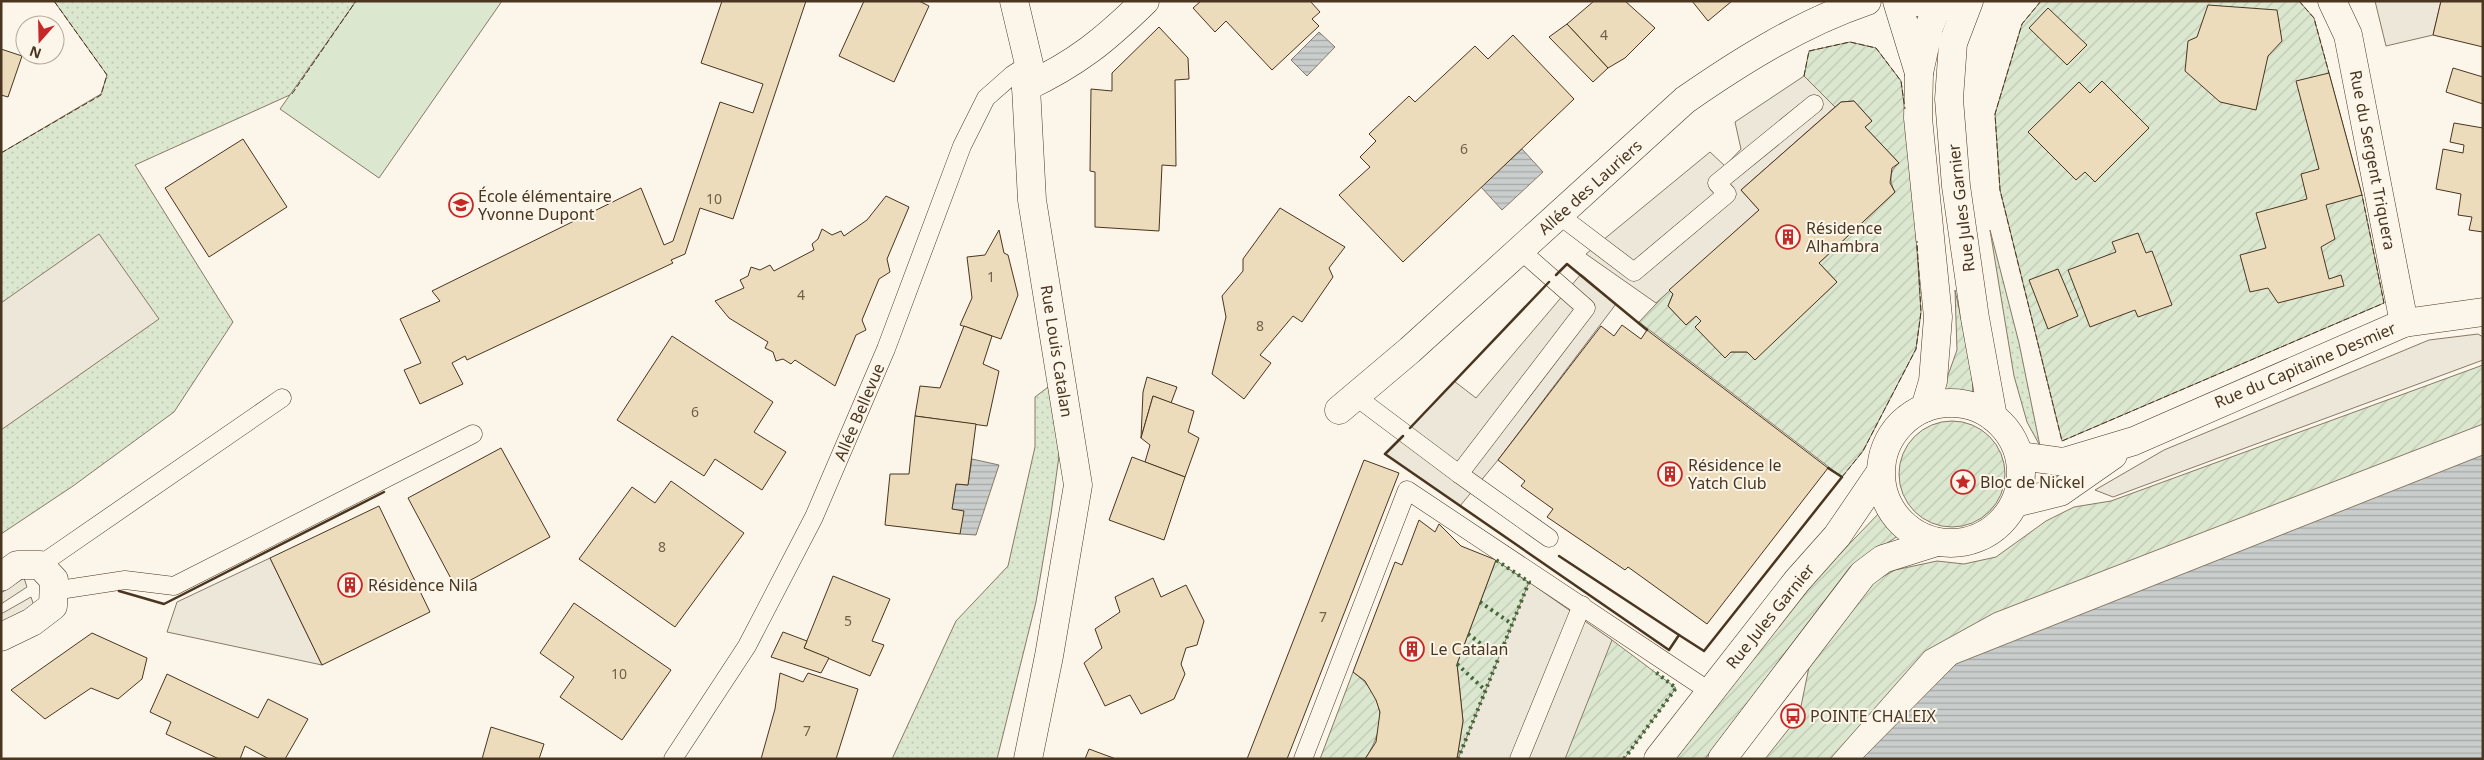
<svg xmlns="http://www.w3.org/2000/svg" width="2484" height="760" viewBox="0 0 2484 760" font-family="'Noto Sans',sans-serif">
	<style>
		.grass { fill: url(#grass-dots); stroke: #887966 }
		.garden { fill: url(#garden-furrows); stroke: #887966 }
		.pitch { fill: #dce7d0; stroke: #887966 }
		.parking { fill: #ede7d9; stroke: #887966 }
		.water { fill: url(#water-rules); stroke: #887966 }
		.building { fill: #ecdcbc; stroke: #4a3520 }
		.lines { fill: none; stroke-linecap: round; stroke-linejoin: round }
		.lane-casing { stroke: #4a3520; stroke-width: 19 }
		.street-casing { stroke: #4a3520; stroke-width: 29 }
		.secondary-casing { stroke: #4a3520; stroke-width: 29 }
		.primary-casing { stroke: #4a3520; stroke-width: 29 }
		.lane { stroke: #fbf6e9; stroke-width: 18 }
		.street { stroke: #fbf6e9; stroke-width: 28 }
		.secondary { stroke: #fbf6e9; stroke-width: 28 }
		.primary { stroke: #fbf6e9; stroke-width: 28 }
		.hedge { stroke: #436837; stroke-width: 4; stroke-dasharray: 2.5 4; stroke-linecap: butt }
		.fence { stroke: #4a3520; stroke-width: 1; stroke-dasharray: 6 2.5; stroke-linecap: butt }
		.wall { stroke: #4a3520; stroke-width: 2.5 }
		.labels { text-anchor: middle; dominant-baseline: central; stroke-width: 4; stroke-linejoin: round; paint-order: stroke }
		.number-label { font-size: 14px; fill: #725f47 }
		.street-label { font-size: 16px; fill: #4a3520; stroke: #fbf6e9 }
		.poi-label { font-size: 16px; fill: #4a3520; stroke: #fbf6e9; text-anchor: start }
	</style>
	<defs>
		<pattern id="grass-dots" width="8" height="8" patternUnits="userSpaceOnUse" patternTransform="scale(1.25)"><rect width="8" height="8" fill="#dce7d0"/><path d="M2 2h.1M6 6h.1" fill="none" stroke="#bec7b2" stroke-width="1.8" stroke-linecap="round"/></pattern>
		<pattern id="garden-furrows" width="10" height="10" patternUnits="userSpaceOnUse" patternTransform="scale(1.25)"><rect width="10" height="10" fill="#dce7d0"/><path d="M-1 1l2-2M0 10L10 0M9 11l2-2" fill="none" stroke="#bec7b2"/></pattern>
		<pattern id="water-rules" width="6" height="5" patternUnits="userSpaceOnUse" patternTransform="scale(1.25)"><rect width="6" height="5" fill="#c9cecd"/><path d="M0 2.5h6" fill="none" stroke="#a5a8a6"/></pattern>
	</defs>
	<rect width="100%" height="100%" fill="#fbf6e9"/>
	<!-- grass -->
	<g class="grass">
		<path d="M54,1H356L292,94L135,165L233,322L174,412L73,486L1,534V153L101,94L107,75Z"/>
		<path d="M1990,230L2019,343L2040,446L2027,422L2014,376Z"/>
		<path d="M1056,381L1059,456L1051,514L1036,602L997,759H892L956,621L1008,566L1035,447V397Z"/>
	</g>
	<!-- garden -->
	<g class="garden">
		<path d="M2041,1H2299L2314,18L2362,195L2384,303L2062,441L2000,190L1995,114L2022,24Z"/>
		<path d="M1850,42L1876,48L1901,81L1911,157L1921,312L1916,349L1863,451L1842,477L1639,322L1669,290L1673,294L1668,306L1686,325L1696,316L1701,321L1695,327L1725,357L1731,352H1747L1755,359L1837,282L1819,263L1895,192C1889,181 1889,171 1899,163L1865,127L1872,121L1854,101L1841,102L1835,107L1804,76L1809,51Z"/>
		<path d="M1955,290L1972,369L1973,398L1942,392L1957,350Z"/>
		<path d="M2483,365V424L1994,613L1925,651L1830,759H1765L1799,716L1809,667L1873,582L1895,570L1937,561L1964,564L1996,557L2046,521L2074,507L2111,501Z"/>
		<circle cx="1952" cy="474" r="53"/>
		<path d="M1882,510L1898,536L1850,567L1705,759H1670L1776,620Z"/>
		<path d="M1496,560L1612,640L1676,688L1624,759H1457L1463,721L1457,664Z"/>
		<path d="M1353,672C1386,696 1387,726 1365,759H1320Z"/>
	</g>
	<!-- pitch -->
	<path class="pitch" d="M356,1H502L379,178L280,109Z"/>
	<!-- parking -->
	<g class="parking">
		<path d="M2375,1H2441L2433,35L2386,46Z"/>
		<path d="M1804,76L1835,107L1741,190L1759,210L1656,303L1586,254L1710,152L1725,166L1741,149L1735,122Z"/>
		<path d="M99,234L159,319L1,430V303Z"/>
		<path d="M1581,274L1616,304L1498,460L1460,506L1385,454L1454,381L1476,398Z"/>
		<path d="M2478,334L2483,337V360L2113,497L2095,490L2164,450L2429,340Z"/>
		<path d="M270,558L322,665L167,632L177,602Z"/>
		<path d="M24,578L27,587L1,604V593Z"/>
		<path d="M1529,582L1612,640L1565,759H1458Z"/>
		<path d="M31,597L34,606L1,625V614Z"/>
	</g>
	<!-- water -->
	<g class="water">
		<path d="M1319,32L1335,47L1307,76L1291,60Z"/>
		<path d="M1522,149L1543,172L1502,210L1481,187Z"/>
		<path d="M2483,455V759H1862L1956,664Z"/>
		<path d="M972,459L999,465L976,535L960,534L952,509L956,484L968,485Z"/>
	</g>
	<!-- building -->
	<g class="building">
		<path d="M722,1H806L733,219L700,208L685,254L671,260L673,263L467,360L465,356L452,363L463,384L420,404L404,370L421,363L400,319L440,301L432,291L641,188L664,245L673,241L720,102L753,113L763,84L701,63Z"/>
		<path d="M864,1H919L929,6L894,82L839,56Z"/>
		<path d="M1201,1H1310L1320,12L1312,19L1319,26L1272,70L1226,21L1215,32L1193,8Z"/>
		<path d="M1594,1H1625L1655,28L1625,58L1608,68L1567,24Z"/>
		<path d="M1692,1H1732L1708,21Z"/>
		<path d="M2441,1H2483V47L2433,35Z"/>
		<path d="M2208,5L2277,10L2282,41L2268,56L2256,110L2220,102L2185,71L2188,41L2197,37Z"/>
		<path d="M2048,8L2087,45L2067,65L2029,28Z"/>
		<path d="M1567,24L1608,68L1593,82L1549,37Z"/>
		<path d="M1159,27L1188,58L1189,79L1175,80L1176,166L1162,165L1159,231L1095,227V172L1090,171L1091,89L1112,91V73Z"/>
		<path d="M1513,35L1574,99L1403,262L1339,195L1370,167L1360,157L1376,141L1369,134L1409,96L1415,102L1475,46L1488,59Z"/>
		<path d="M1,49L22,56L8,97L1,95Z"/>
		<path d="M2453,68L2483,77V104L2446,92Z"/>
		<path d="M2329,73L2362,195L2326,205L2335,239L2321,247L2329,279L2341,275L2344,286L2278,303L2268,288L2250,292L2240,255L2266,248L2256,213L2307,199L2301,174L2319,169L2296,81Z"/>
		<path d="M2102,81L2149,128L2095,182L2085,172L2076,180L2028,132L2079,82L2090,93Z"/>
		<path d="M1854,101L1872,121L1865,127L1899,163L1892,168L1890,183L1895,192L1819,263L1837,282L1755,360L1747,352H1731L1725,358L1695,327L1701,321L1696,316L1686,325L1668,306L1673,294L1669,290L1759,210L1741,190L1841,102Z"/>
		<path d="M2454,123L2483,128V232L2469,230L2472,217L2458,215L2461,194L2436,189L2443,149L2463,153L2464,145L2450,142Z"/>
		<path d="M243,139L287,207L209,257L165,188Z"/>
		<path d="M886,196L909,207L887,259L890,272L879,279L862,320L866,330L856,335L835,386L795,360L791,364L783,359L776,361L773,352L765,348L768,342L729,318L715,301L744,288L740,280L748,276L751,267L760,270L770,265L774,271L814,250L812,244L818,239L822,229L832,235L841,231L844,236L867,220Z"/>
		<path d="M1280,208L1345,247L1329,268L1333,277L1302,322L1293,316L1260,355L1271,363L1244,399L1212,374L1226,317L1222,296L1243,271V259Z"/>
		<path d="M999,230L1004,253L1008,255L1018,295L1001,339L960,325L972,298L967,257L985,255Z"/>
		<path d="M2138,233L2146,253L2152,251L2172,305L2138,317L2135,310L2090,327L2068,270L2116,252L2112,242Z"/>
		<path d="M2058,269L2078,316L2048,329L2029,280Z"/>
		<path d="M1622,325L1641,339L1647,330L1828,468L1707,624L1628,567L1625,570L1547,517L1553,509L1521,486L1525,481L1498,460L1601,326L1614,336Z"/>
		<path d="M964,326L992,336L983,364L999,371L987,426L915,416L920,386L940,388Z"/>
		<path d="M672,336L773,402L754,432L786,452L762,490L715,459L704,476L617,420Z"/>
		<path d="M1147,377L1177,387L1171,403L1153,396L1141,438L1143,392Z"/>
		<path d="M1153,396L1194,411L1188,432L1199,438L1185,477L1145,462L1150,445L1141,438Z"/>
		<path d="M915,416L976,424L968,485L956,484L952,509L964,511L960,534L885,525L890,474H909Z"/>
		<path d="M501,448L550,537L456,588L408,498Z"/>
		<path d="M1132,457L1185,477L1164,540L1109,520Z"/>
		<path d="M1364,460L1399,473L1287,759H1247Z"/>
		<path d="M671,481L744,533L675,627L579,559L632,487L655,503Z"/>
		<path d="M379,506L430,612L322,665L270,558Z"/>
		<path d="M1419,520L1435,532L1439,524L1461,546L1496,560L1457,664L1463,721L1457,759H1365L1376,742L1380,712L1376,700L1365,681L1353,672L1395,562L1402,565Z"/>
		<path d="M833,576L890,599L872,641L884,645L870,676L804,648Z"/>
		<path d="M1153,578L1161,597L1186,585L1204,621L1197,645L1186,648L1181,664L1185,674L1174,699L1141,714L1130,695L1105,706L1084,663L1102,648L1095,629L1120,612L1115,597Z"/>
		<path d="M574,603L671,670L622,740L560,697L574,677L540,653Z"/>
		<path d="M783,632L807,641L804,648L829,658L821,673L771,657Z"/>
		<path d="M92,633L147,658L142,679L118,699L91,688L45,719L11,690Z"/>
		<path d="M780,673L803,682L808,673L858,689L836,759H761L775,709Z"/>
		<path d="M167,674L258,718L268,699L308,719L285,759H269L245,746L240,759H219L166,734L171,722L150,712Z"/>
		<path d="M491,727L544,744L539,759H482Z"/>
		<path d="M1089,749L1116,759H1085Z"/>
	</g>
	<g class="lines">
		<!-- lane casing -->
		<g class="lane-casing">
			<g id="lane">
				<path d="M1559,215L1634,272L1727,194L1717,183L1814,104"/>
				<path d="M1355,396L1459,474L1586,308L1520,250"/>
				<path d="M1459,474L1549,538"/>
				<path d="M40,565L282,398"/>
				<path d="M53,591L125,580L174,586L473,434"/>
				<path d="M673,759L747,646L814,517L886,349L962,146L986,98L1012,75L1029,64"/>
				<path d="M1303,759L1407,490L1709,691"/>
				<path d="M1519,759L1582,605"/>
			</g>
		</g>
		<!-- street casing -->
		<g class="street-casing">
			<g id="street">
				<path d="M1897,1L1919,73"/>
				<path d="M1909,1L1961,8"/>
				<path d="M2332,1L2348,35L2404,323"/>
				<path d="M1026,87C1077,63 1105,40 1145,1"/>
				<path d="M1339,410L1410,350L1685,100C1741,61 1802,23 1867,1"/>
				<path d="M2020,456L2064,462L2134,441L2404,323L2483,312"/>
				<path d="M2015,503L2060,492L2113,455"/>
				<path d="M1,577L17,565H40L54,580L53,606L32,622L1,637"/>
			</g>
		</g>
		<!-- secondary casing -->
		<g class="secondary-casing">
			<path id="secondary" d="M1014,1L1029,64L1026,87L1032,200L1078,485L1049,656L1028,759"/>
		</g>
		<!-- primary casing -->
		<g class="primary-casing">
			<g id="primary">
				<path d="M1969,1L1953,43L1949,99L1956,186L1975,318L1993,417"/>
				<circle cx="1951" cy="473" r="70"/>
				<path d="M1925,408L1933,381L1938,317L1918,118L1919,73L1929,27L1940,1"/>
				<path d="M1658,759L1797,581L1837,536L1880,473"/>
				<path d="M1722,759L1863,574L1883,559L1937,542"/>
			</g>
		</g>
		<!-- lane -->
		<use href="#lane" class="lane"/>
		<!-- street -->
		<use href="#street" class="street"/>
		<!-- secondary -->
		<use href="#secondary" class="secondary"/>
		<!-- primary -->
		<use href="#primary" class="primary"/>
		<!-- hedge -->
		<g class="hedge">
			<path d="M1480,602L1512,624"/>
			<path d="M1468,634L1499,657"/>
			<path d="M1457,664L1485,690"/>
			<path d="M1458,759L1529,582L1496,560"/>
			<path d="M1624,759L1676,688L1653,670"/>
		</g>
		<!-- fence -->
		<g class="fence">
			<path d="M2041,1L2022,24L1995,114L2000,190L2062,441L2384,303L2362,195"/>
			<path d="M2299,1L2314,18L2329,73"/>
			<path d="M1804,76L1809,51L1850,42L1876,48L1901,81L1905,109"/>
			<path d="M292,94L356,1"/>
			<path d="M1,153L101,95L107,75L54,1"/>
			<path d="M1842,477L1863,451L1916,349L1921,312L1917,241"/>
		</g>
		<!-- wall -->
		<g class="wall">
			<path d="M1556,275L1567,264L1647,330"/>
			<path d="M1410,428L1549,282"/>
			<path d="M1403,436L1385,454L1669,650L1679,635L1704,651L1842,477L1828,468"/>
			<path d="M1559,556L1679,635"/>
			<path d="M119,591L164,604L384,492"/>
		</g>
	</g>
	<!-- icons -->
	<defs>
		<g id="school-ring" transform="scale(1.25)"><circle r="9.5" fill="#fbf6e9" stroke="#c62828" stroke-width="1.5"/><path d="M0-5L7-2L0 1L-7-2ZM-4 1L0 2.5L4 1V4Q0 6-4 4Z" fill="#c62828"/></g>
		<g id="building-ring" transform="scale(1.25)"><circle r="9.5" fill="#fbf6e9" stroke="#c62828" stroke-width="1.5"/><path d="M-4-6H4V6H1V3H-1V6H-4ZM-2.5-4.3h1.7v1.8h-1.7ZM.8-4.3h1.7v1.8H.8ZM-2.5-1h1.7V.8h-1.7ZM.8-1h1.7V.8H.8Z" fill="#c62828"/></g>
		<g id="sight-ring" transform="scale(1.25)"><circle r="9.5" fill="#fbf6e9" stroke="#c62828" stroke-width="1.5"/><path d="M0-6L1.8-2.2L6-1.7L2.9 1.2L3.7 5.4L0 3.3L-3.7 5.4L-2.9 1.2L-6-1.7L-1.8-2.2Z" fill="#c62828"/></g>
		<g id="bus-ring" transform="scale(1.25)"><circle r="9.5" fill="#fbf6e9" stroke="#c62828" stroke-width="1.5"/><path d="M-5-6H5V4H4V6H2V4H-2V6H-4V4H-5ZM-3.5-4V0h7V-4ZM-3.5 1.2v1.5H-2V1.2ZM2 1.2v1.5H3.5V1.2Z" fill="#c62828"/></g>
	</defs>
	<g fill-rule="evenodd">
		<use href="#school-ring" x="461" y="205"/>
		<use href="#building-ring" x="1788" y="237"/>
		<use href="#building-ring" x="1670" y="474"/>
		<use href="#sight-ring" x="1963" y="482"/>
		<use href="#building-ring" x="350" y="585"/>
		<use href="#building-ring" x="1412" y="649"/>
		<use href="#bus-ring" x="1793" y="716"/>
	</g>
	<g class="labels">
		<!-- number labels -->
		<g class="number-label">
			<text x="1604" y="34">4</text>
			<text x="1464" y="148">6</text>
			<text x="714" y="198">10</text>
			<text x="991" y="276">1</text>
			<text x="801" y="294">4</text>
			<text x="1260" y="325">8</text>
			<text x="695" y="411">6</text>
			<text x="662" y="546">8</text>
			<text x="1323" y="616">7</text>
			<text x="848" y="620">5</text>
			<text x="619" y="673">10</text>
			<text x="807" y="730">7</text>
		</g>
		<!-- street labels -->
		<g class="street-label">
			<text transform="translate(2373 160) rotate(79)">Rue du Sergent Triquera</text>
			<text transform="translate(1590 187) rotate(-42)">Allée des Lauriers</text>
			<text transform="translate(1961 208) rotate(-97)">Rue Jules Garnier</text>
			<text transform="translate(1057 351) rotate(81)">Rue Louis Catalan</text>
			<text transform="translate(2305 365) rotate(-23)">Rue du Capitaine Desmier</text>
			<text transform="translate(859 412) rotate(-67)">Allée Bellevue</text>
			<text transform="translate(1770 616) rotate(-51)">Rue Jules Garnier</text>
		</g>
		<!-- poi labels -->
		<g class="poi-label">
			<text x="478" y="196">École élémentaire<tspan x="478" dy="18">Yvonne Dupont</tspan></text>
			<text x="1806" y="228">Résidence<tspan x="1806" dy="18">Alhambra</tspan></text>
			<text x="1688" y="465">Résidence le<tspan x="1688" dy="18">Yatch Club</tspan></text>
			<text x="1980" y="482">Bloc de Nickel</text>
			<text x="368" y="585">Résidence Nila</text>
			<text x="1430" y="649">Le Catalan</text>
			<text x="1810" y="716">POINTE CHALEIX</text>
		</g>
	</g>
	<!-- border -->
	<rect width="2484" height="760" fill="none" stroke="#4a3520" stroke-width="5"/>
	<!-- north arrow -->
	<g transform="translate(40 40) rotate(200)"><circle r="24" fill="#fbf6e9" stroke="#b4a999"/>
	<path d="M0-4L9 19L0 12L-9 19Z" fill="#c62828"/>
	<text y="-8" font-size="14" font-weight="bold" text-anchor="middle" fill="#4a3520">N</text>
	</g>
</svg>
